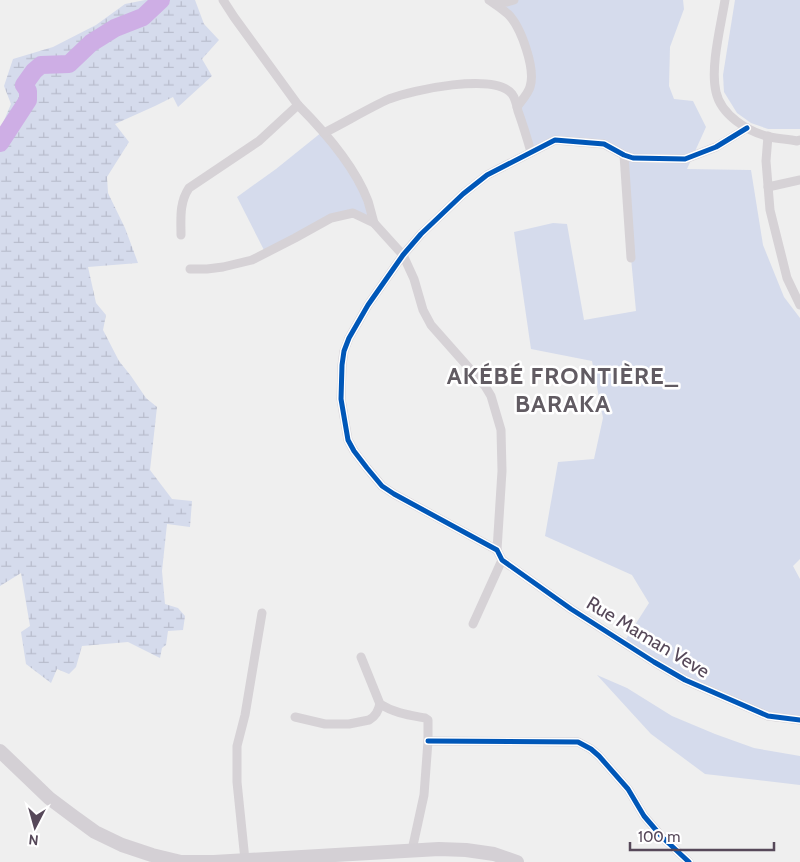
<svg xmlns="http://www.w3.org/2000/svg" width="800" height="862" viewBox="0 0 800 862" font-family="Cabin,sans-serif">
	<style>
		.grass { fill: #d5dbec }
		.wetland { fill: url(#wetland-marsh) }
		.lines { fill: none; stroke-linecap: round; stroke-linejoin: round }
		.river { stroke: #ceaee5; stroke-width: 18 }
		.minor { stroke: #d6d2d6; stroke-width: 9 }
		.secondary { stroke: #d4d0d5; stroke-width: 14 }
		.cycleway-casing { stroke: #fff; stroke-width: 8 }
		.cycleway { stroke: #0057b8; stroke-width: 5 }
		.labels { text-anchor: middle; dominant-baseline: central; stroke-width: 5; stroke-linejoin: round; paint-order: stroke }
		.street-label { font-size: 19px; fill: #564859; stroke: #fff }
		.district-label { font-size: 24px; font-weight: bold; letter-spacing: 1px; fill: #615b62; stroke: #fff }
	</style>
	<defs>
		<pattern id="wetland-marsh" width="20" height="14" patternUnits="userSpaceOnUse" patternTransform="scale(1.25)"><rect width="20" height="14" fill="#d5dbec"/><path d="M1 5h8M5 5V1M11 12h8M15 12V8" fill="none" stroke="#b9bdcd"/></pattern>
	</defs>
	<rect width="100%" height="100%" fill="#efefef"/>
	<!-- grass -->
	<g class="grass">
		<path d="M514,0H683L684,9L670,47L669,86L674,99L693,101L706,127L687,169L751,170L763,245L784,297L800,318V559L793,566L800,579V720L768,716L699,687L626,639L649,603L632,575L545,536L558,462L594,459L603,418L592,361L531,349L514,232L553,223L567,224L584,320L636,311L631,258L624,155L604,144L555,140L531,152L517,107L532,77L519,31L494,3Z"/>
		<path d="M735,0H800V129H768L751,123L737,113L724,92L723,75Z"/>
		<path d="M323,131L359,182L374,223L353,213L331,218L265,252L237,197L276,169L317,136Z"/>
		<path d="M597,675L627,688L672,716L715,734L754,748L800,756V785L705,774L651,734Z"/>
	</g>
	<!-- wetland -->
	<path class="wetland" d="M145,0H195L204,24L219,40L202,59L212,76L178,107L173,97L155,106L115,124L129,142L107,177L108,193L125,228L138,263L88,267L96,303L106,315L103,330L119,361L131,376L146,398L157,407L150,470L172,499L192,501L190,527L167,524L162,571L165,604L178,608L185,616L183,630L168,631L166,645L162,648L160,658L128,642L82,646L76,667L69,674L57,669L51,683L26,664L21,632L30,626L21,573L0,586V130L11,104L4,86L13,59L53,47L96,25L125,4Z"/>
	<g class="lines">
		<!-- river -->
		<path class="river" d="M0,143L28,100V91L24,85L34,71L41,65L69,64L91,43L115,28L143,17L161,0"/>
		<!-- minor -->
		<g class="minor">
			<path d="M489,0C495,4 502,9 508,14C521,27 536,69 530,87C528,94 521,101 517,107"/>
			<path d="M725,0C721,25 710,67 716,92C721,115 748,132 770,137C779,139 788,139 797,141L800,140"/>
			<path d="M494,3L507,2L514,0"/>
			<path d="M298,105C323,130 355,167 368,201C370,208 372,216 374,223"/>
			<path d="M324,133C346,122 367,109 389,99C412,90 495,72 512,94C515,98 517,106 518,111C523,125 527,138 531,152"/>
			<path d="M768,136L766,161L770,210L787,278L800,305"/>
			<path d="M624,155L631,258"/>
			<path d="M768,187L800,180"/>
			<path d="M181,235C181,219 179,203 189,188L259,141L298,105L234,17L223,0"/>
			<path d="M190,269H207L223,267L252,260L295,238L331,218L353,213L374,223L403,255L414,279L423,310L431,325L485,386L491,396L501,430L502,471L497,550"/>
			<path d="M497,550L394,494L382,486L367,468L354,451L348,440L341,399L342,365L344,351L349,338L368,305L403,255L421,234L463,194L487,175L555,140L604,144L624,155L633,158L685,159L716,147L747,128"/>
			<path d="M497,550L502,560L571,609L654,662L685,680L768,716L800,720"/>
			<path d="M473,624L502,560"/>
			<path d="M361,657L380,704C394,713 409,715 425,718L428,720V741L424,795L412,850"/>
			<path d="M295,717L325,724H349L369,720C376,716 378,711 380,704"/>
			<path d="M428,741L578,742L591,749L599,756L628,789L644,816L662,837L689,862"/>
			<path d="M245,860L237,782V746L245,715L262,613"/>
		</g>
		<!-- secondary -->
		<g class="secondary">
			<path d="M0,751L49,798L73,816L95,832L122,845L152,855L181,862H213"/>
			<path d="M214,862L439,849L466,850L494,854L517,862"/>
		</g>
		<!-- cycleway casing -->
		<g class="cycleway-casing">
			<g id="cycleway">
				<path d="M747,128L716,147L685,159L633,158L624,155L604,144L555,140L487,175L463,194L421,234L403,255L368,305L349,338L344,351L342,365L341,399L348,440L354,451L367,468L382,486L394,494L497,550L502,560L571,609L654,662L685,680L768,716L800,720"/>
				<path d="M428,741L578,742L591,749L599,756L628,789L644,816L662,837L689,862"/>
			</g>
		</g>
		<!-- cycleway -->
		<use href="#cycleway" class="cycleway"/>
	</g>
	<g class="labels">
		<!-- street labels -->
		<g class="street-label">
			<text transform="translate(648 637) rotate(31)">Rue Maman Veve</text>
		</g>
		<!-- district labels -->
		<g class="district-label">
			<text x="563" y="375">AKÉBÉ FRONTIÈRE_<tspan x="563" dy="28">BARAKA</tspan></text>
		</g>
	</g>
	<!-- north arrow -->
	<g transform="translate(35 827) rotate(186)" stroke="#ffffff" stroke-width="4" paint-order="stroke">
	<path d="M0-4L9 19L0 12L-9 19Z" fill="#564859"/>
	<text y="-8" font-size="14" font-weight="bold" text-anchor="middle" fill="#564859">N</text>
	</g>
	<!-- scale -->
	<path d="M630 842v8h144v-8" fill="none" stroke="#564859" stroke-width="2.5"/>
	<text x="638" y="842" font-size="15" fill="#564859" stroke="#ffffff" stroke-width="4" paint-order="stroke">100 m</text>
</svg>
